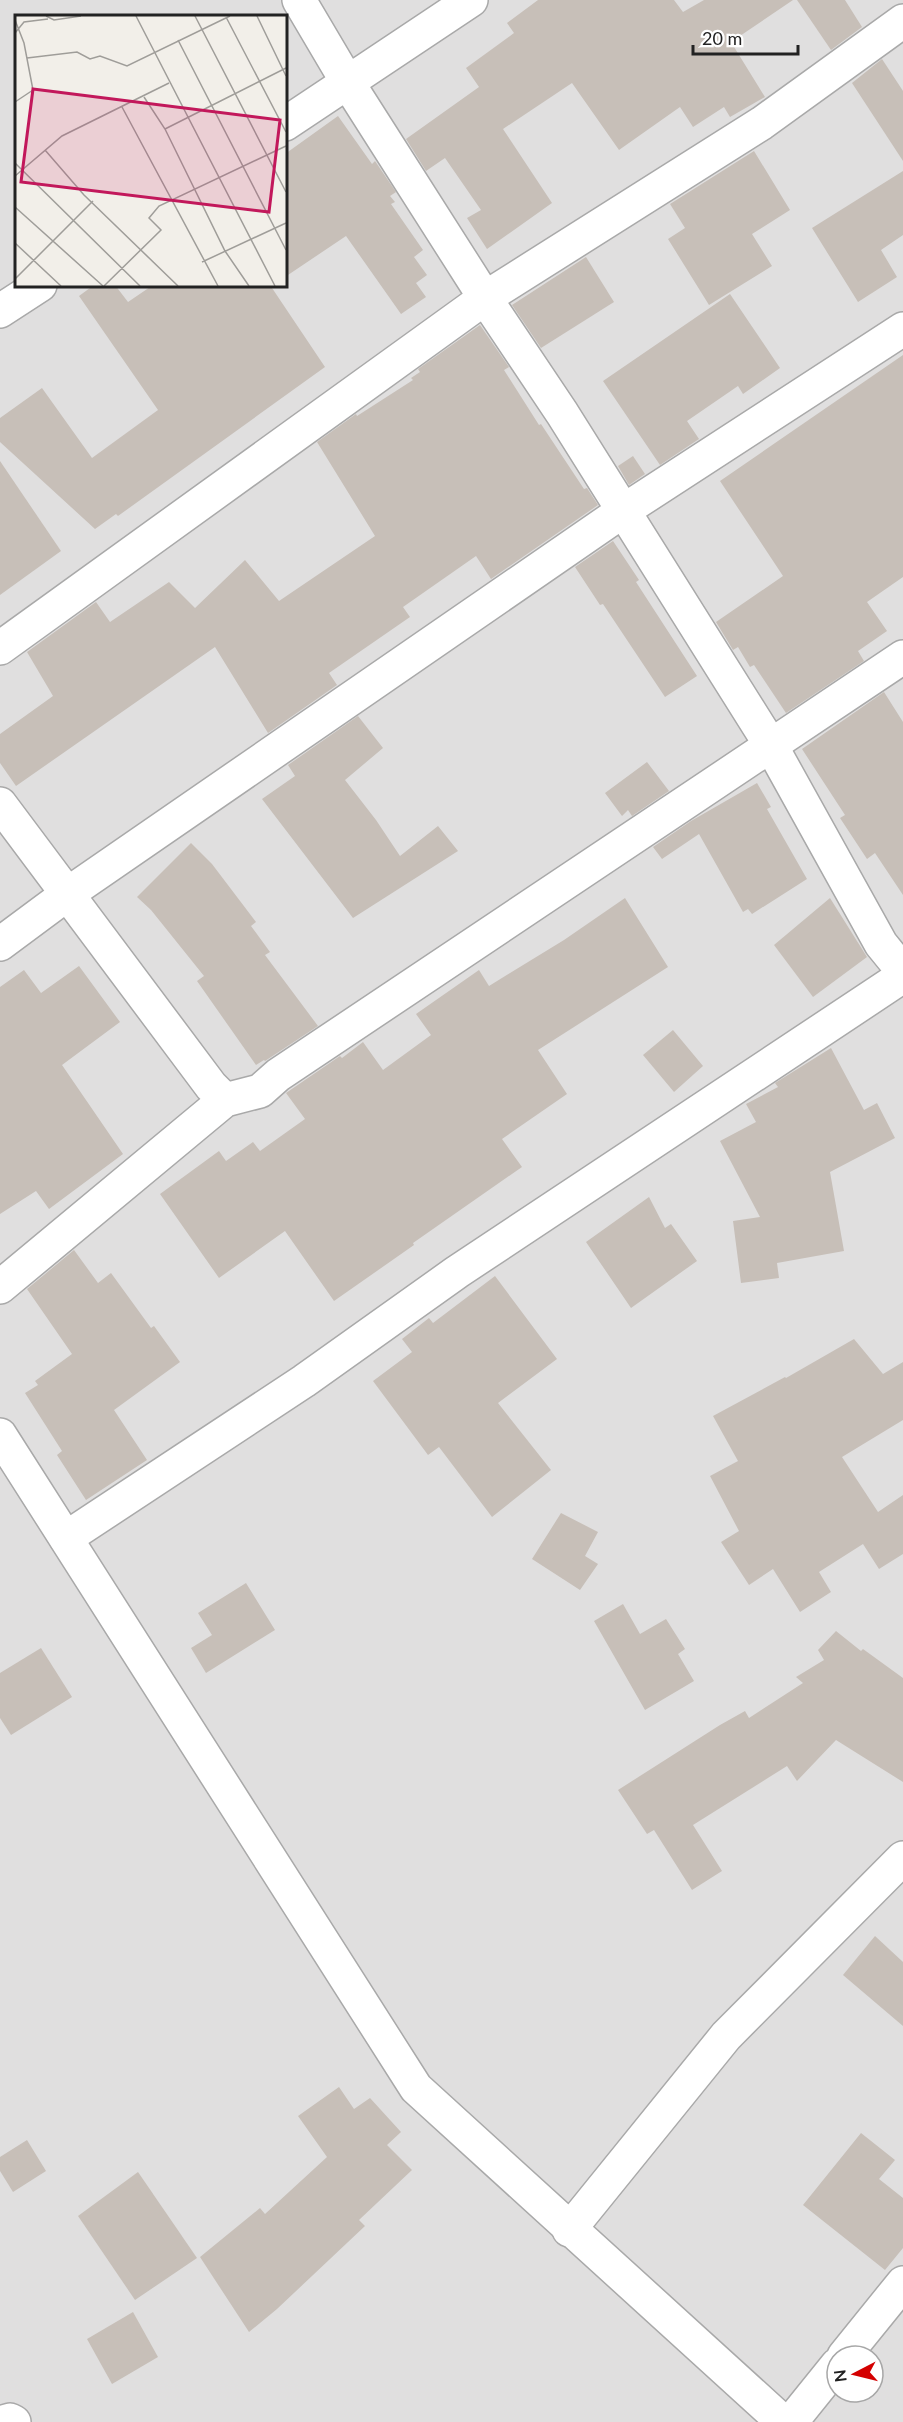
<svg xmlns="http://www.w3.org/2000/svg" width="903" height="2422" viewBox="0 0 903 2422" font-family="Lato,sans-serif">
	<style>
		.residential { fill: #e0dfdf; fill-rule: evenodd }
		.building { fill: #c7bfb8 }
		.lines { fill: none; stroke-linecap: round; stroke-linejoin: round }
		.street-casing { stroke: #a9a9a9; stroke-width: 36 }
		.street { stroke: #fff; stroke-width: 33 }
		.inset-road { fill: none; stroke: #9f9d99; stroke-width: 1.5 }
		.view { fill: #c2185b; fill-opacity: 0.15; stroke: #c2185b; stroke-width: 3 }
		.inset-edge { fill: none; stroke: #222; stroke-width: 3 }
	</style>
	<rect width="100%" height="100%" fill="#f2efe9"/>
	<!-- residential -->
	<path class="residential" d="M0,0H903V2422H0ZM16,16H285V285H16ZM837,2356H873V2392H837Z"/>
	<!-- building -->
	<g class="building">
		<path d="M538,0H674L683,12L704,0H793L731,42L765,97L730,117L724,107L693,127L680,107L619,150L572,83L503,129L552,203L487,249L467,218L481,210L445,158L426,171L406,139L479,87L466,68L514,33L507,23Z"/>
		<path d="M797,0H845L862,27L831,50Z"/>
		<path d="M882,59L903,91V161L852,83Z"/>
		<path d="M338,116L372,164L375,161L396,192L390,196L395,202L391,204L423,250L414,257L427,275L416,283L426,297L401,314L346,236L285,277V154Z"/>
		<path d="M754,151L790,210L752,234L772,266L709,305L668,239L685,228L670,204Z"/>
		<path d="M903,171V235L881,250L897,277L858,302L812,228Z"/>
		<path d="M586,257L614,302L541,348L512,305Z"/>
		<path d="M94,285H115L128,302L153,285H270L325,367L118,516L116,514L95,529L0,442V418L42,388L92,458L158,410L79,296Z"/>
		<path d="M730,294L780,368L743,394L738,386L687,421L699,439L660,465L603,381Z"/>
		<path d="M480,325L509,367L504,370L539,425L541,424L584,489L587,488L598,505L491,579L476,556L403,607L410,617L329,673L337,685L268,733L215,647L16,786L0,763V734L53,696L27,652L96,602L110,622L169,582L195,608L245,560L279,601L375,536L317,442L356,414L357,416L413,380L411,378L420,372L418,369Z"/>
		<path d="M903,355V577L867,602L887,631L858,651L864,661L786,713L754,665L750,667L738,647L733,650L716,622L783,576L720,481Z"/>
		<path d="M633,456L645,474L629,485L618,466Z"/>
		<path d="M0,461L61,551L0,595Z"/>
		<path d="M613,541L639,580L636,582L697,676L665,697L603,604L600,605L575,567Z"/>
		<path d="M884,692L903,722V895L875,853L867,859L840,818L845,815L802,749Z"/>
		<path d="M358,716L383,748L345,780L376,820L400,856L438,826L458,851L353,918L262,799L295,776L288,765Z"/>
		<path d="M647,762L669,791L632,816L628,810L622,816L605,793Z"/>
		<path d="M757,783L771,807L767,809L807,879L752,914L748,909L743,912L699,834L662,859L653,847L691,821Z"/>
		<path d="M191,843L212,864L256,922L251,926L270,952L265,955L318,1026L265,1061L264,1060L256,1065L197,981L204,976L151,910L137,897Z"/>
		<path d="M625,898L668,967L538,1050L567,1094L502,1139L522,1167L413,1243L414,1245L334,1301L285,1231L219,1278L160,1194L219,1151L226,1161L253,1142L260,1151L305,1119L286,1093L340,1056L342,1058L363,1042L383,1070L431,1035L416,1014L479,970L489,986L564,940Z"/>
		<path d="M830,898L867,957L813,997L774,945Z"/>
		<path d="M79,966L120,1022L62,1065L123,1154L49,1209L36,1191L0,1214V987L24,970L41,993Z"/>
		<path d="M673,1030L703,1066L674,1092L643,1055Z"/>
		<path d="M831,1048L864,1110L877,1103L895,1138L830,1172L844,1251L777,1263L779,1278L741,1283L733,1221L760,1217L720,1141L756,1122L746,1104L778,1087L775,1083Z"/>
		<path d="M649,1197L665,1228L671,1224L697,1261L631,1308L586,1242Z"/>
		<path d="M74,1250L98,1283L111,1273L151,1328L154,1326L180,1362L114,1410L147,1460L86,1500L57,1455L62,1451L25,1393L38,1385L35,1381L72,1354L27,1289Z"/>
		<path d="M495,1276L557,1359L498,1403L551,1470L492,1517L439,1447L428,1455L373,1381L412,1352L402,1339L429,1318L433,1323Z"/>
		<path d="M854,1339L883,1374L903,1362V1420L842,1457L878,1512L903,1495V1554L879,1569L863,1544L819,1572L831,1592L800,1612L773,1569L749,1585L721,1542L739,1531L710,1476L738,1461L713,1416L785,1377L786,1378Z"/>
		<path d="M561,1513L598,1532L585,1556L598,1564L580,1590L532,1559Z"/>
		<path d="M246,1583L275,1630L206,1673L191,1648L212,1635L198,1613Z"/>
		<path d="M623,1604L640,1634L666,1619L685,1649L678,1654L694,1681L645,1710L594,1621Z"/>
		<path d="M836,1631L861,1651L863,1649L903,1678V1782L836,1740L797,1781L787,1766L693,1825L722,1871L692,1890L654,1830L647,1834L618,1790L720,1725L745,1711L749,1718L803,1683L796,1677L824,1660L818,1650Z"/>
		<path d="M41,1648L72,1697L11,1735L0,1718V1673Z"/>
		<path d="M875,1936L903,1962V2026L843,1975Z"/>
		<path d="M339,2087L354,2109L370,2098L401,2132L387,2145L412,2170L359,2220L365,2226L277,2309L249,2332L200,2257L260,2208L265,2214L327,2157L298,2116Z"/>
		<path d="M861,2133L895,2160L879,2179L903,2198V2248L885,2270L803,2205Z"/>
		<path d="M27,2140L46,2171L13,2192L0,2171V2157Z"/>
		<path d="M138,2172L197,2258L135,2300L78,2216Z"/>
		<path d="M133,2312L158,2357L112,2384L87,2339Z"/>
	</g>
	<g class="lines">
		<!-- street casing -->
		<g class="street-casing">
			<g id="street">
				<path d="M299,0L348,83L485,298L562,413L726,674L770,744L881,944L903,971"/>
				<path d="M285,124L471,0"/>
				<path d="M0,311L40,285"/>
				<path d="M0,648L485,298L762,123L903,21"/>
				<path d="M0,804L211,1086L225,1100"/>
				<path d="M0,944L66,895L623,511L903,329"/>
				<path d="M0,1287L225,1100L260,1091L278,1075L903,657"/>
				<path d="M0,1435L416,2088L783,2422"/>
				<path d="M66,1538L304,1381L457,1272L903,976"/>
				<path d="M569,2230L726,2036L903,1858"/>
				<path d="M844,2356L903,2283"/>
				<path d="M3,2422L10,2420L14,2422"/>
				<path d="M791,2422L837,2365"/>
			</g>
		</g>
		<!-- street -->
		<use href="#street" class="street"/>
	</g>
	<!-- overview -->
	<g transform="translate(15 15)">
		<rect width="272" height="272" fill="#f2efe9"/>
		<path class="inset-road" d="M31,1L39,5L66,1M121,1L260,271M180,1L271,177M242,1L271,61M211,2L271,117M0,5L9,28L18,75L0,87M0,18L9,7L33,4M163,25L271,235M12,43L62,37L75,44L85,41L112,51L215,1M129,82L150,114L210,236L234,271M107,92L203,271M150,114L271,53M30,135L69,180L163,271M0,148L125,271M0,161L47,121L154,68M0,192L88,271M0,228L46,271M187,247L271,208M0,264L78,186M89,271L146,215L134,203L144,191L271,131"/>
		<path class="view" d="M18,74L265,105L254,197L6,167Z"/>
		<rect width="272" height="272" class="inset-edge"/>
	</g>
	<!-- north arrow -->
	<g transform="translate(855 2374) rotate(263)"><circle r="28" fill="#ffffff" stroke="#a7a7a7" stroke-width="1.5"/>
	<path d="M0-4.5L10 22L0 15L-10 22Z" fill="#d40000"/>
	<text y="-9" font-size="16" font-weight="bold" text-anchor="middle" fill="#222222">N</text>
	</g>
	<!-- scale -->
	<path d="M693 45v9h105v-9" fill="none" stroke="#222222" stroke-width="3"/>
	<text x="702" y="45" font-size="18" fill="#222222" stroke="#ffffff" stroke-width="4.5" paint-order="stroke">20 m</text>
</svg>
